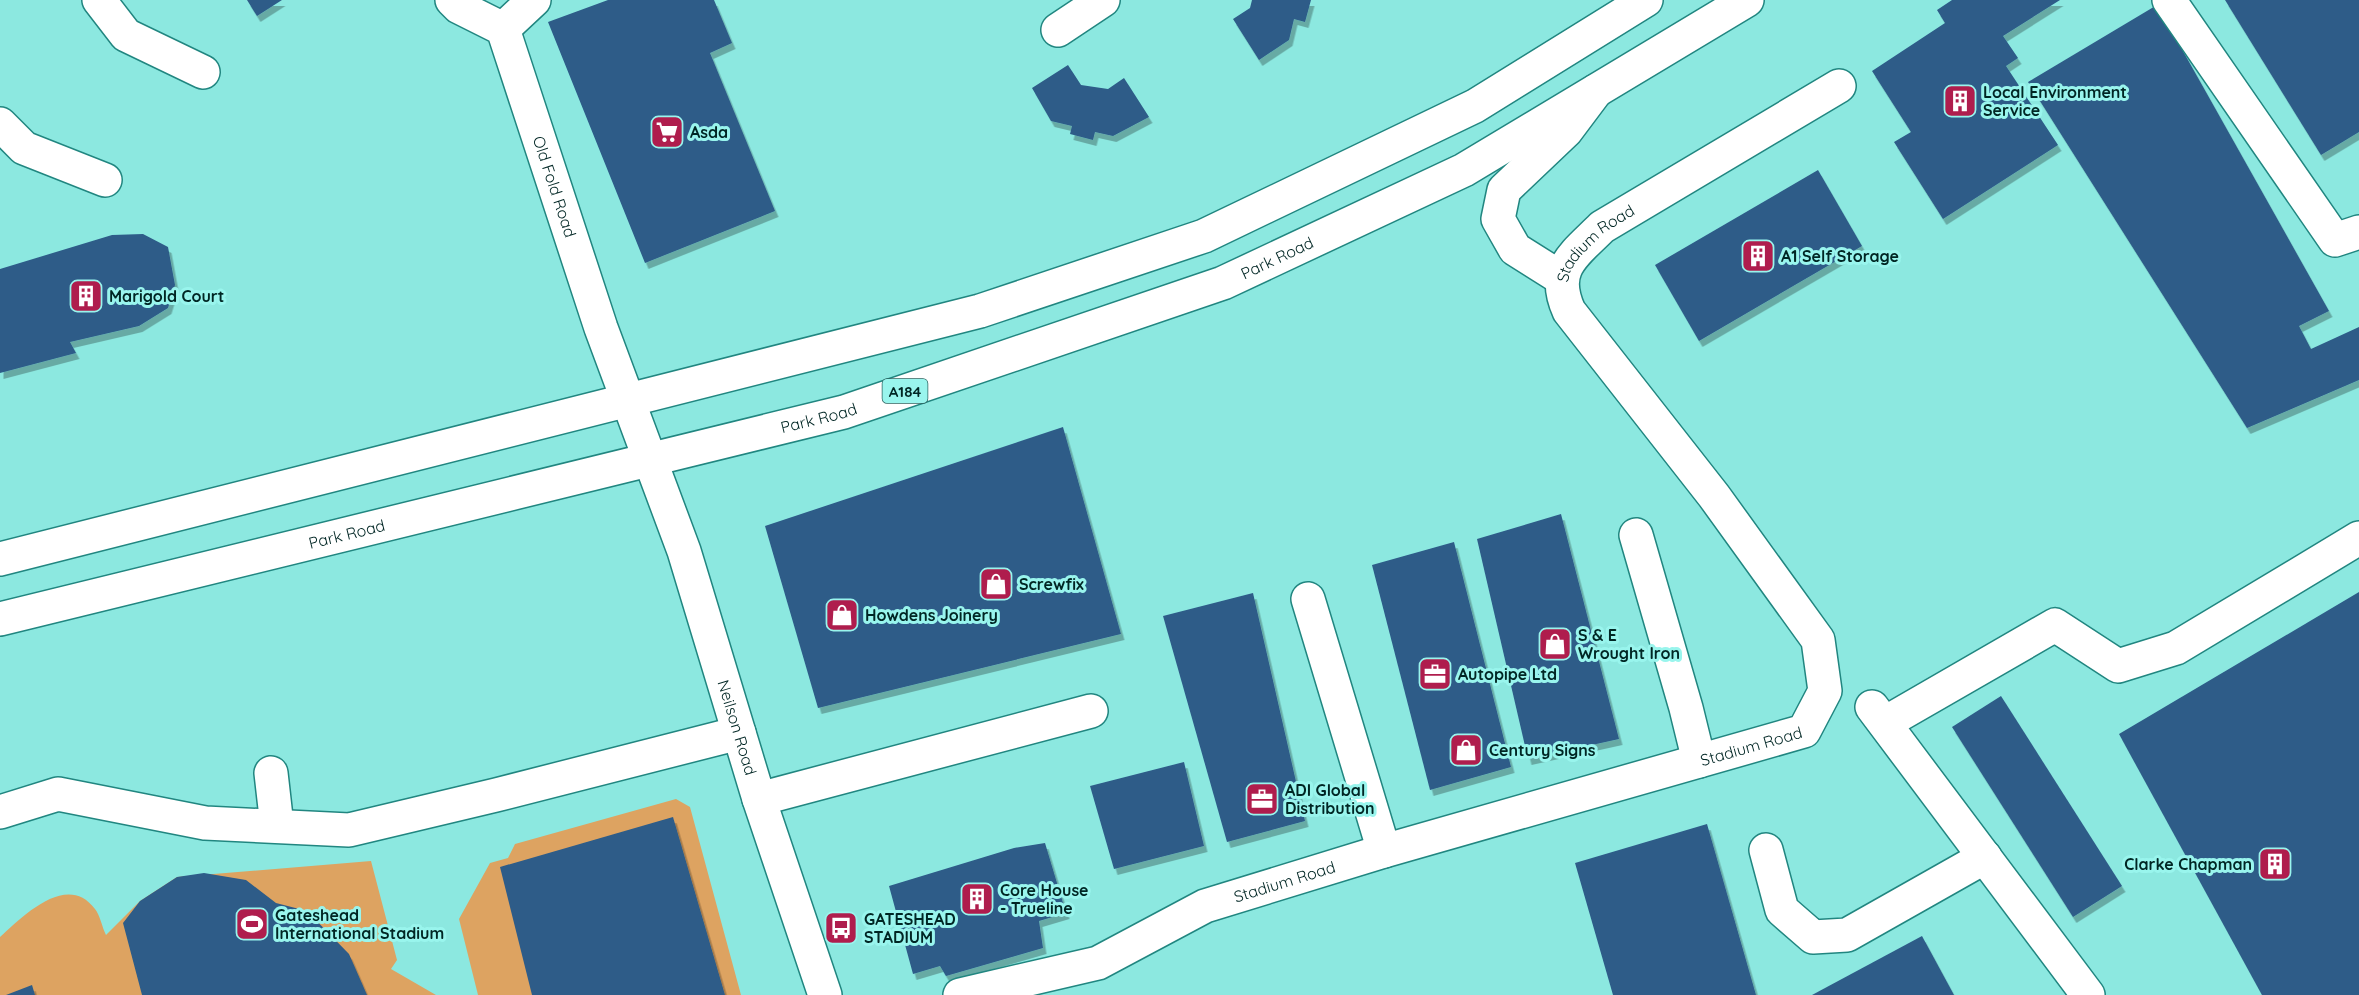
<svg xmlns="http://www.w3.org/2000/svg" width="2359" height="995" viewBox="0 0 2359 995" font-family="Quicksand,sans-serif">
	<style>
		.green { fill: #dda361 }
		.building { fill: #2d5c88; filter: url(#shadow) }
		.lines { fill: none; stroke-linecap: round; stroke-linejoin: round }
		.minor-casing { stroke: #218680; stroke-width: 36 }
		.highway-casing { stroke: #218680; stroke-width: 36 }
		.minor { stroke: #fff; stroke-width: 33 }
		.highway { stroke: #fff; stroke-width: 33 }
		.labels { text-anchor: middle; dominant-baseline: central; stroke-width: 6; stroke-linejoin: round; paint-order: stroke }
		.shield { fill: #99f5ed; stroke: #2e6460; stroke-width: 1.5 }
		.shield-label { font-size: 15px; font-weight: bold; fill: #002624 }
		.poi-label { font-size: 16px; font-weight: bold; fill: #002624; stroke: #99f5ed; text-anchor: start }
		.street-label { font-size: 16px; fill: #002624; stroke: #99f5ed }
	</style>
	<defs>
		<filter id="shadow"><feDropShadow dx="3.5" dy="6" stdDeviation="0" flood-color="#0004"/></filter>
	</defs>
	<rect width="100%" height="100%" fill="#8ce8e0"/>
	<!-- green -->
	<g class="green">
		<path d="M676,799L690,807L741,995H478L459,919L490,863L508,858L515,844Z"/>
		<path d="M371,861L397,960L391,969L436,995H0V937C22,917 67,871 95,909C100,915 102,927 106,935L140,901L177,877Z"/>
	</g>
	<!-- building -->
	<g class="building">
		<path d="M247,0H282L257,16Z"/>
		<path d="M608,0H714L732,43L710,53L775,211L645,263L548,22Z"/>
		<path d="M1252,0H1311L1305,22L1294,19L1289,40L1259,60L1233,19L1250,8Z"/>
		<path d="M1952,0H2060L2003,36L2018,58L2006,66L2058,145L1943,219L1894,142L1911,132L1872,71L1945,23L1937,10Z"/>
		<path d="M2225,0H2359V132L2321,155Z"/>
		<path d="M2157,5L2329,311L2299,326L2311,349L2359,327V380L2247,428L2028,82Z"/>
		<path d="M1068,65L1081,85L1108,89L1124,78L1149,117L1113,136L1095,132L1093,140L1070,134L1072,126L1051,121L1032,88Z"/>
		<path d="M1818,170L1862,246L1699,341L1655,265Z"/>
		<path d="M143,234L168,247L175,285L168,308L139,326L70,342L76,353L0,373V269L112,235Z"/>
		<path d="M1063,427L1121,634L818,708L765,526Z"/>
		<path d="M1561,514L1619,739L1528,759L1477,539Z"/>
		<path d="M1454,542L1511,767L1430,790L1372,565Z"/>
		<path d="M2359,592V995H2262L2119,734Z"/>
		<path d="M1253,593L1305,821L1227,842L1163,616Z"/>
		<path d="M2001,696L2122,886L2073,917L1952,727Z"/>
		<path d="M1184,762L1204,846L1114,869L1090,786Z"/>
		<path d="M673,817L725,995H532L500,867Z"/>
		<path d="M1707,824L1756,995H1613L1575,863Z"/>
		<path d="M1045,843L1066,913L1039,921L1043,948L946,976L940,966L913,974L889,886L1014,848Z"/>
		<path d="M204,873L246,880L276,903L307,911L349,954L367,995H142L123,923L140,901L177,877Z"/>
		<path d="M1922,936L1954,995H1812Z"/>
		<path d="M32,985L35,995H6Z"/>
	</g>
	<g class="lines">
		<!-- minor casing -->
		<g class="minor-casing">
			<g id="minor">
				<path d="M99,0L126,35L203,72"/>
				<path id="s1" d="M452,0L459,7L503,29L601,328L684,551L759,799L825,995"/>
				<path d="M2169,0L2335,240L2359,232"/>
				<path d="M503,29L534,0"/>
				<path d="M1058,30L1103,0"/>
				<path d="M0,124L24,148L105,180"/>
				<path d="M1561,278L1515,249L1498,219L1504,190L1566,131L1596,91"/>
				<path d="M1636,535L1686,708L1699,761"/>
				<path d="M1308,599L1384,851"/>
				<path d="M1872,707L2088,995"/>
				<path d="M1885,723L2055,625L2118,666L2176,648L2359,538"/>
				<path d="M271,773L277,826"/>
				<path d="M759,799L1091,711"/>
				<path d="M0,812L58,794L205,823L349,830L496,795L739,733"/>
				<path d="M1766,850L1782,910L1813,937L1847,935L1985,857"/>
				<path id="s2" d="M960,995L1098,963L1205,906L1384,851L1804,731L1825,691L1818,640L1714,496L1569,311C1550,269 1574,255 1602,227L1839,86"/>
			</g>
		</g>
		<!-- highway casing -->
		<g class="highway-casing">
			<g id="highway">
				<path d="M0,559L980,311L1204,236L1475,106L1646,0"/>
				<path id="s3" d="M0,619L844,412L1223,283L1464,170L1747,0"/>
			</g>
		</g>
		<!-- minor -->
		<use href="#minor" class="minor"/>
		<!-- highway -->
		<use href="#highway" class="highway"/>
	</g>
	<!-- icons -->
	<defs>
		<g id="building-square" transform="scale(1.725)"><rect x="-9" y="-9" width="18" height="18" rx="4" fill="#af1d4d" stroke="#99f5ed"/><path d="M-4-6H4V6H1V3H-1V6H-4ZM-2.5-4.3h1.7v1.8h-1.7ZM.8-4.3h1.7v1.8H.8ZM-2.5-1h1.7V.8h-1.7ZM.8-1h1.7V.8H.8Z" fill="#fff"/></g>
		<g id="supermarket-square" transform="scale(1.725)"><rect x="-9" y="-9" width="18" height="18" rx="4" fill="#af1d4d" stroke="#99f5ed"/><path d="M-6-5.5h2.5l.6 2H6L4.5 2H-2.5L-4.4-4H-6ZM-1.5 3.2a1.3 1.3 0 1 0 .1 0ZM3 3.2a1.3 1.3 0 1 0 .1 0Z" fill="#fff"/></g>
		<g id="shop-square" transform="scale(1.725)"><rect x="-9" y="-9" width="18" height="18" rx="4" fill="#af1d4d" stroke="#99f5ed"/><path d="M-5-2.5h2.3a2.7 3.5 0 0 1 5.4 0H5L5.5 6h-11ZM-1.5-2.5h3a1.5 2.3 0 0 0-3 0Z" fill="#fff"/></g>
		<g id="office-square" transform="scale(1.725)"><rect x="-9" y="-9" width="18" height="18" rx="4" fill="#af1d4d" stroke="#99f5ed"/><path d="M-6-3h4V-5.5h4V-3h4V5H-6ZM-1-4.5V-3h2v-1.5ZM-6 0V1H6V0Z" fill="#fff"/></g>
		<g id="stadium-square" transform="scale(1.725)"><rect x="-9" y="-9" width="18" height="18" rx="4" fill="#af1d4d" stroke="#99f5ed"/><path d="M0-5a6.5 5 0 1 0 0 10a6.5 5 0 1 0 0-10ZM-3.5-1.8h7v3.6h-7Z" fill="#fff"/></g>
		<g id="bus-square" transform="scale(1.725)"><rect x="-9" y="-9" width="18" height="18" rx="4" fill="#af1d4d" stroke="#99f5ed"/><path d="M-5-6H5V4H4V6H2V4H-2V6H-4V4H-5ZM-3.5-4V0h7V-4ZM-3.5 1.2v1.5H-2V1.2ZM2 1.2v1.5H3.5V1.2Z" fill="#fff"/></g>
	</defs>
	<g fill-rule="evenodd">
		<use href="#building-square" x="1960" y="101"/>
		<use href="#supermarket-square" x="667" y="132"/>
		<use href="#building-square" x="1758" y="256"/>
		<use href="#building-square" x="86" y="296"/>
		<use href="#shop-square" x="996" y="584"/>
		<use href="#shop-square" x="842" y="615"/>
		<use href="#shop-square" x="1555" y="644"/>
		<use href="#office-square" x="1435" y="674"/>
		<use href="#shop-square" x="1466" y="750"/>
		<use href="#office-square" x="1262" y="799"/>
		<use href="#building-square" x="2275" y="864"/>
		<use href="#building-square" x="977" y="899"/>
		<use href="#stadium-square" x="252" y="924"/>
		<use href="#bus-square" x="841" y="928"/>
	</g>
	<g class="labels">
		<!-- shield labels -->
		<rect class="shield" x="882.5" y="379" width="45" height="24" rx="4.5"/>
		<g class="shield-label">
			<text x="905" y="391">A184</text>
		</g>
		<!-- poi labels -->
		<g class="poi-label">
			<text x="1983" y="92">Local Environment<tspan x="1983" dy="18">Service</tspan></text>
			<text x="690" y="132">Asda</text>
			<text x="1781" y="256">A1 Self Storage</text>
			<text x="109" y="296">Marigold Court</text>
			<text x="1019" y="584">Screwfix</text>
			<text x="865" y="615">Howdens Joinery</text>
			<text x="1578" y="635">S &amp; E<tspan x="1578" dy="18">Wrought Iron</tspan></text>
			<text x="1458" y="674">Autopipe Ltd</text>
			<text x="1489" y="750">Century Signs</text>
			<text x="1285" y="790">ADI Global<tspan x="1285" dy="18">Distribution</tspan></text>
			<text x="2252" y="864" text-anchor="end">Clarke Chapman</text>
			<text x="1000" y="890">Core House<tspan x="1000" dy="18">- Trueline</tspan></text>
			<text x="275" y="915">Gateshead<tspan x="275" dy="18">International Stadium</tspan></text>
			<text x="864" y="919">GATESHEAD<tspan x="864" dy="18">STADIUM</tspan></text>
		</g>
		<!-- street labels -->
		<g class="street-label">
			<text stroke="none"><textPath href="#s1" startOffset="225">Old Fold Road</textPath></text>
			<text stroke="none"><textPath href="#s2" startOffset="1479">Stadium Road</textPath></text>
			<text stroke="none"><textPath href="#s3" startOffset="1329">Park Road</textPath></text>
			<text stroke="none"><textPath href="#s3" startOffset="843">Park Road</textPath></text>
			<text stroke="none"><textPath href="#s3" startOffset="357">Park Road</textPath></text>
			<text stroke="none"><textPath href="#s1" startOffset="796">Neilson Road</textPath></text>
			<text stroke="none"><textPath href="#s2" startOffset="832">Stadium Road</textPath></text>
			<text stroke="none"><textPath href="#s2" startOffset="346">Stadium Road</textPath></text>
		</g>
	</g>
</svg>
